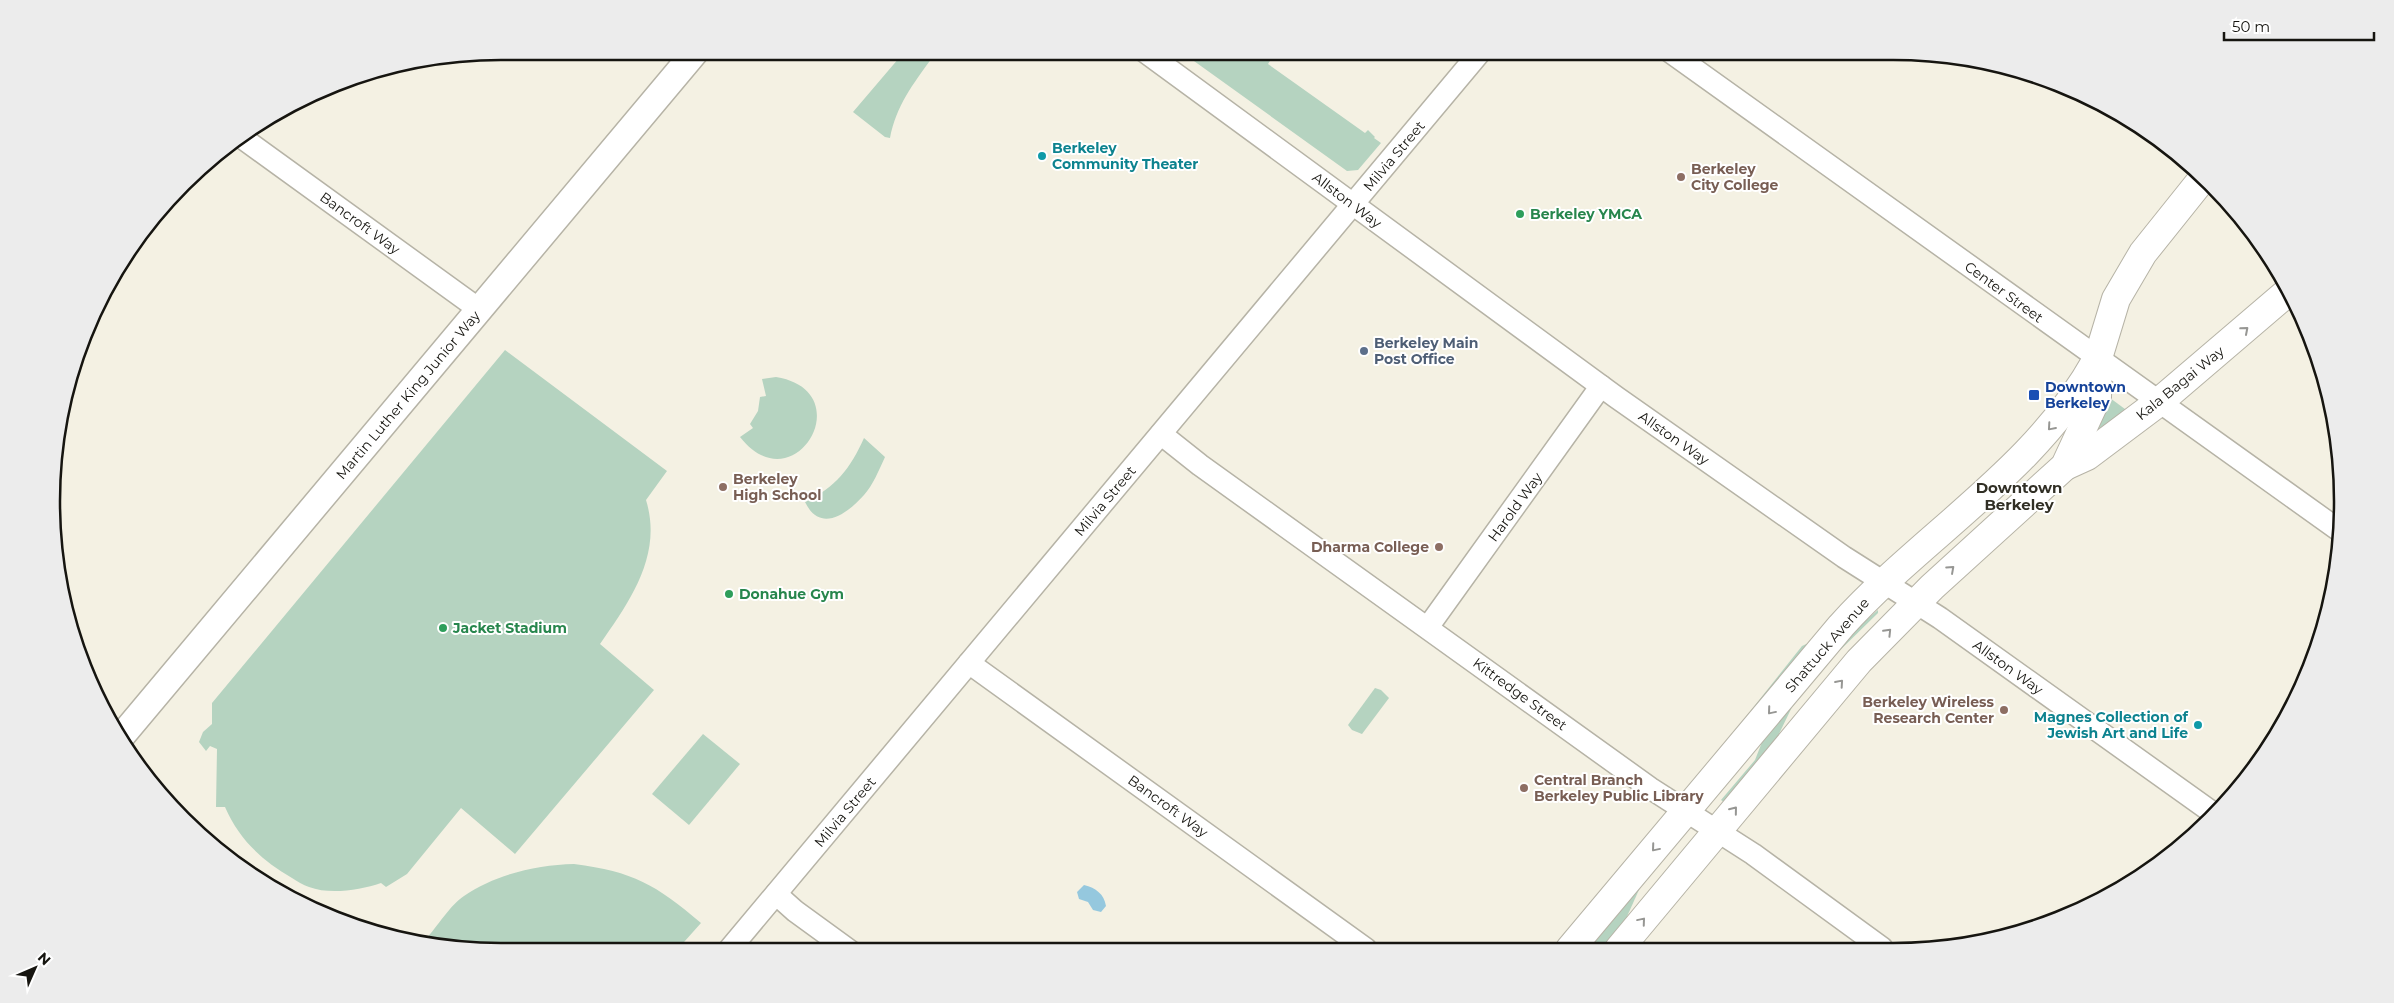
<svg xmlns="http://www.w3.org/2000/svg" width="2394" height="1003" viewBox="0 0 2394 1003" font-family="Montserrat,sans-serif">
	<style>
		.green { fill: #b5d3c0 }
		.water { fill: #95c8de }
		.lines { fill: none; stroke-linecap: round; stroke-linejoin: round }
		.minor-casing { stroke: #b6b3a6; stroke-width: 24 }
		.tertiary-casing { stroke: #b6b3a6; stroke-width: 29 }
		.secondary-casing { stroke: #b6b3a6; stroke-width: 30 }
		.minor { stroke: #fff; stroke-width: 21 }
		.tertiary { stroke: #fff; stroke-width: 26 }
		.secondary { stroke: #fff; stroke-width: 28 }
		.oneway { stroke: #969693 }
		.culture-dot { fill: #0f9aa8; stroke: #fff; stroke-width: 2 }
		.education-dot { fill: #8d6e63; stroke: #fff; stroke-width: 2 }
		.leisure-dot { fill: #2e9e5b; stroke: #fff; stroke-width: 2 }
		.service-dot { fill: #5c6f8a; stroke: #fff; stroke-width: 2 }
		.transit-dot { fill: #1a4fb4; stroke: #fff; stroke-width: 2 }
		.labels { text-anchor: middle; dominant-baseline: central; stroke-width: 4; stroke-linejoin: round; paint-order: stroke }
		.culture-label { font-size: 14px; font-weight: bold; fill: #0d838f; stroke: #fff; text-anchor: start }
		.street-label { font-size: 14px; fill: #161510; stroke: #fff }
		.education-label { font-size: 14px; font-weight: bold; fill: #785e54; stroke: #fff; text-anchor: start }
		.leisure-label { font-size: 14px; font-weight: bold; fill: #27864d; stroke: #fff; text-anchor: start }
		.service-label { font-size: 14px; font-weight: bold; fill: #4e5e75; stroke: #fff; text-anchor: start }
		.transit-label { font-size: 14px; font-weight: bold; fill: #164399; stroke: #fff; text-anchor: start }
		.neighbourhood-label { font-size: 15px; font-weight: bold; fill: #312f25; stroke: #fff }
		.rim { fill: none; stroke: #161510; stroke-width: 2.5 }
	</style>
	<rect width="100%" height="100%" fill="#f4f1e3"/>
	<!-- green -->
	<g class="green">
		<path d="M905,51H924L932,58C913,84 896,106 890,138L885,137L853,112Z"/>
		<path d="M1180,51H1267L1273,56L1268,64L1365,133L1368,130L1375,137L1374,138L1381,143L1358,170L1347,171Z"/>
		<path d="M505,350L667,471L646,500C663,555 630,601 600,644L654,690L515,854L461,808L407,874L386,887L381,883C360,890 330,895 309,887C303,885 297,881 292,878C261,860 239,839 225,807H216L217,749L210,746L206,751L199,742L203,732L212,724V703Z"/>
		<path d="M776,377C862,391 794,506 740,437L753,428L750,424L758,411L760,397L766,396L762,379Z"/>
		<path d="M2110,398L2129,412L2096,435L2093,433Z"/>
		<path d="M864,438L885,457C879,470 873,485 864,495C846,515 820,533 805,502C836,487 850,469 864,438Z"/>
		<path d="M1878,610V613L1831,659L1792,707L1777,738L1724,802L1721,800L1755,760L1766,732L1851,633Z"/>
		<path d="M1817,639L1732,741L1725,743L1802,646Z"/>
		<path d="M1375,688L1381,690L1389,698L1362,734L1352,730L1348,725Z"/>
		<path d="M703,734L740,764L689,825L652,794Z"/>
		<path d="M574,864C634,872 655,884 701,923L676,951L502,952L426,939C437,927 451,904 464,896C496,874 537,865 574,864Z"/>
		<path d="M1642,883L1625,921L1602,949H1584Z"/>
	</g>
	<!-- water -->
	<path class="water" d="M1084,885C1096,888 1104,894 1106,906L1101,912L1093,910L1088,902L1079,899L1077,892Z"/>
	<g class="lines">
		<!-- minor casing -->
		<g class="minor-casing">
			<g id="minor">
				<path d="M1144,51L1616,397L1844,557L1940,618L2213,813"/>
				<path d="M1669,51L2340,531"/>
				<path d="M241,137L480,310"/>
				<path d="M1161,434L1200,465L1650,788L1753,854L1882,948"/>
				<path d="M1428,627L1601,386"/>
				<path d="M969,663L1366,949"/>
				<path d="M776,894L795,911L850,951"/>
				<path d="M728,951L1481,51"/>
			</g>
		</g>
		<!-- tertiary casing -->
		<g class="tertiary-casing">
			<path id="tertiary" d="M120,738L696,51"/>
		</g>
		<!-- secondary casing -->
		<g class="secondary-casing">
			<g id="secondary">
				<path d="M2065,466L2087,456L2159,402L2289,291"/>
				<path d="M1570,949L1841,626C1923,535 2035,471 2096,361"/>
				<path d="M1619,949L1859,661L1932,587L2065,466L2097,397L2098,358L2116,299L2143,253L2203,178"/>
			</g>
		</g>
		<!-- minor -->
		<use href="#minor" class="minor"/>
		<!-- tertiary -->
		<use href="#tertiary" class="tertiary"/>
		<!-- secondary -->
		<use href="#secondary" class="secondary"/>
	</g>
	<!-- one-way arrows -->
	<defs><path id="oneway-chevron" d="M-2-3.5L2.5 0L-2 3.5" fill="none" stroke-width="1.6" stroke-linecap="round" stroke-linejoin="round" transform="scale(1.25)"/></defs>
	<g class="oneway">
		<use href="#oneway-chevron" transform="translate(2245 330) rotate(-41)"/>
		<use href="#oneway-chevron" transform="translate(2051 427) rotate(131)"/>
		<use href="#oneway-chevron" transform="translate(1951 569) rotate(-42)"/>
		<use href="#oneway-chevron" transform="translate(1888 632) rotate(-46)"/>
		<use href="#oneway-chevron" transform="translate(1840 683) rotate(-49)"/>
		<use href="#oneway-chevron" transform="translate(1771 711) rotate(130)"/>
		<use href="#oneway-chevron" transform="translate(1734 810) rotate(-51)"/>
		<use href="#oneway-chevron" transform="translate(1655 848) rotate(130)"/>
		<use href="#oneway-chevron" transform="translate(1642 921) rotate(-50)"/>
	</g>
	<!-- markers -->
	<g class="culture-dot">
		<circle cx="1042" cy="156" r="5"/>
		<circle cx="2198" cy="725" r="5"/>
	</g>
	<g class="education-dot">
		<circle cx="1681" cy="177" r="5"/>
		<circle cx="723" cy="487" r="5"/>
		<circle cx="1439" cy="547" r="5"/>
		<circle cx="2004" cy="710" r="5"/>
		<circle cx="1524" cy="788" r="5"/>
	</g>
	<g class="leisure-dot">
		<circle cx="1520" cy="214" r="5"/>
		<circle cx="729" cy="594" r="5"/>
		<circle cx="443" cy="628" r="5"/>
	</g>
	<circle class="service-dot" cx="1364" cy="351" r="5"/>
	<rect class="transit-dot" x="2028" y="389" width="12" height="12" rx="2.5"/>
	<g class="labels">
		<!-- culture labels -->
		<g class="culture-label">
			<text x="1052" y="148">Berkeley<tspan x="1052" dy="16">Community Theater</tspan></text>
			<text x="2188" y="717" text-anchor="end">Magnes Collection of<tspan x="2188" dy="16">Jewish Art and Life</tspan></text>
		</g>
		<!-- street labels -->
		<g class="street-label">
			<text transform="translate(1394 156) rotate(-50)">Milvia Street</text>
			<text transform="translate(1347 200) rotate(37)">Allston Way</text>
			<text transform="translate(360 223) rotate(36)">Bancroft Way</text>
			<text transform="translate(2004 292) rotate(36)">Center Street</text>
			<text transform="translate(2180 383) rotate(-39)">Kala Bagai Way</text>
			<text transform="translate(408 395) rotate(-50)">Martin Luther King Junior Way</text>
			<text transform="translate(1674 438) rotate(35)">Allston Way</text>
			<text transform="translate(1105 501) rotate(-50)">Milvia Street</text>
			<text transform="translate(1515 507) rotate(-54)">Harold Way</text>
			<text transform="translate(1827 645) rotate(-49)">Shattuck Avenue</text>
			<text transform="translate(2008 667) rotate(36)">Allston Way</text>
			<text transform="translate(1520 694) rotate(36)">Kittredge Street</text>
			<text transform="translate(1168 806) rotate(36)">Bancroft Way</text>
			<text transform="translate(845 812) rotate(-50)">Milvia Street</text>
		</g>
		<!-- education labels -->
		<g class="education-label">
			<text x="1691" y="169">Berkeley<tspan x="1691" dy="16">City College</tspan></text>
			<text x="733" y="479">Berkeley<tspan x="733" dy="16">High School</tspan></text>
			<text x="1429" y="547" text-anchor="end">Dharma College</text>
			<text x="1994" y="702" text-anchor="end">Berkeley Wireless<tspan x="1994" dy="16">Research Center</tspan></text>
			<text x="1534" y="780">Central Branch<tspan x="1534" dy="16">Berkeley Public Library</tspan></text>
		</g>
		<!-- leisure labels -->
		<g class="leisure-label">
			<text x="1530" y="214">Berkeley YMCA</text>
			<text x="739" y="594">Donahue Gym</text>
			<text x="453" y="628">Jacket Stadium</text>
		</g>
		<!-- service labels -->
		<g class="service-label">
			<text x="1374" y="343">Berkeley Main<tspan x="1374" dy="16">Post Office</tspan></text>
		</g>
		<!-- transit labels -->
		<g class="transit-label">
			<text x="2045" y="387">Downtown<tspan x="2045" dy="16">Berkeley</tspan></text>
		</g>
		<!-- neighbourhood labels -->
		<g class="neighbourhood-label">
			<text x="2019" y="487">Downtown<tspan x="2019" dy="17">Berkeley</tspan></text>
		</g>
	</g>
	<!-- crop -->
	<path d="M0 0H2394V1003H0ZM501 60H1893A441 441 0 0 1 2334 501V502A441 441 0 0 1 1893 943H501A441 441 0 0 1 60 502V501A441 441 0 0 1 501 60Z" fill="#ececec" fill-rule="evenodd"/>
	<path class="rim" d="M501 60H1893A441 441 0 0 1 2334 501V502A441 441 0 0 1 1893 943H501A441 441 0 0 1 60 502V501A441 441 0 0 1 501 60Z"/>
	<!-- north arrow -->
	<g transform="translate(35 968) rotate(45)" stroke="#ffffff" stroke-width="4" paint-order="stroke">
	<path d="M0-4L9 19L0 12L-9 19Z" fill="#161510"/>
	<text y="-8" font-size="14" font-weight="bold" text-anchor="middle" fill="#161510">N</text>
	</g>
	<!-- scale -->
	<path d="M2224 32v8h150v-8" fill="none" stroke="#161510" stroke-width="2.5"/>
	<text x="2232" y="32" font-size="15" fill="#161510" stroke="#ffffff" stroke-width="4" paint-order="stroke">50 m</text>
</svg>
